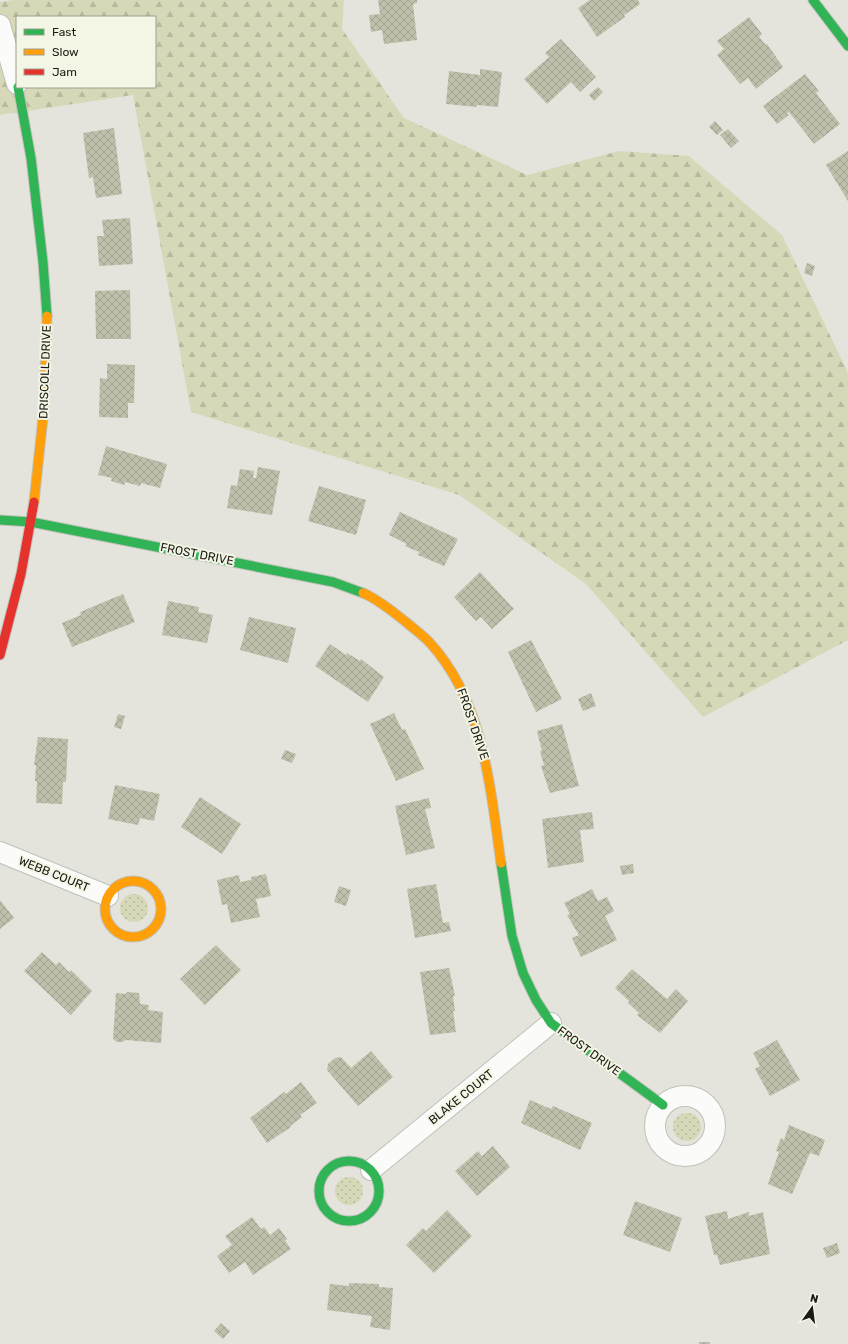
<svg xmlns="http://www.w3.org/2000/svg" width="848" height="1344" viewBox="0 0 848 1344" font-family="Rubik,sans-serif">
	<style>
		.green { fill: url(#green-dots) }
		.forest { fill: url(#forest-firs); fill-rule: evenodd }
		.building { fill: url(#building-cross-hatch) }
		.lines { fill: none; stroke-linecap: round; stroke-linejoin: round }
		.street-casing { stroke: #c0c1ba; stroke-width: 22 }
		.fast-casing { stroke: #c0c1ba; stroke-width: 11 }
		.slow-casing { stroke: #c0c1ba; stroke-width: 11 }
		.jam-casing { stroke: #c0c1ba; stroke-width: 11 }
		.street { stroke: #fbfbfa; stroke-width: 20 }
		.fast { stroke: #30b455; stroke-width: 9 }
		.slow { stroke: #ff9f0a; stroke-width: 9 }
		.jam { stroke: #e5322d; stroke-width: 9 }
		.labels { text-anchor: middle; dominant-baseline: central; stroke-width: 4; stroke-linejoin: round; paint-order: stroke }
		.street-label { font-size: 12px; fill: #1b1b16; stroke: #f4f6e5 }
	</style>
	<defs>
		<pattern id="green-dots" width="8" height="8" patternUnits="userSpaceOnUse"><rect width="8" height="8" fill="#d7d8b8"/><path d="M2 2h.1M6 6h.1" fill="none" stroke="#b8b99d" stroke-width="1.8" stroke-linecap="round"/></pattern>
		<pattern id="forest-firs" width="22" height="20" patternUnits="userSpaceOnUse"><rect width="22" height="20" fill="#d7d8b8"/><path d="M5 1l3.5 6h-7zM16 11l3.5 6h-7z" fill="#b8b99d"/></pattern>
		<pattern id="building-cross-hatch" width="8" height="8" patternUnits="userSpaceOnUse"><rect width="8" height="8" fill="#bfbfac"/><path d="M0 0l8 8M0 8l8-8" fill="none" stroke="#a4a493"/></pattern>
	</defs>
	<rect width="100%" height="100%" fill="#e4e4dc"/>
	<!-- green -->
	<g class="green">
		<circle cx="134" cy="908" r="14"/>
		<circle cx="687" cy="1127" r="14"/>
		<circle cx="349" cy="1191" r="14"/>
	</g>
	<!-- forest -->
	<path class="forest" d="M14,0H344L342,29L404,118L527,175L619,151L689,156L782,235L848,373V640L703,717L586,584L459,495L191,412L133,95L0,115V2ZM17,17H155V87H17Z"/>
	<!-- building -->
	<g class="building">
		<path d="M378,0H417V3L413,4L417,40L384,44L382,30L371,32L369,15L380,14Z"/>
		<path d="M590,0H638L640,4L624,15L625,17L597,37L578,8Z"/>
		<path d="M749,17L762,34L759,37L766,45L767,44L783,67L756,89L748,78L740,84L717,55L724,49L717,41Z"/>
		<path d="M561,39L596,77L580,92L571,82L547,104L524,79L549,57L545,53Z"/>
		<path d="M480,69L502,72L498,107L477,105V107L446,104L449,71L480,75Z"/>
		<path d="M805,74L819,91L816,93L840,124L814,144L789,112L787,113L789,115L777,124L763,106Z"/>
		<path d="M598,87L603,92L594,101L589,95Z"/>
		<path d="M715,121L723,130L717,135L709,127Z"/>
		<path d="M114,128L122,194L96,198L93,177L89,178L83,133Z"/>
		<path d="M728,129L739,141L731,148L720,135Z"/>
		<path d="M848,151V201L826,165Z"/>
		<path d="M130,218L133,264L99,266L97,236H104L102,220Z"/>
		<path d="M807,263L815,266L812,276L804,273Z"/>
		<path d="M130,290L131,339H96L95,291Z"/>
		<path d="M107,364L135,365L134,403H128V418L99,417L100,378L107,379Z"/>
		<path d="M106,446L167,464L160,488L141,483L140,486L125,482L124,485L111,481L112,478L98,475Z"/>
		<path d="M258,467L280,471L272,515L227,508L231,485L237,486L240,469L254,471L253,478H256Z"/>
		<path d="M319,486L366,500L356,535L308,521Z"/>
		<path d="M400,512L458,539L444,566L418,555L419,552L405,546L407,544L389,535Z"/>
		<path d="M480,572L514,609L492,629L481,617L476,621L454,597Z"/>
		<path d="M123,594L135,622L72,647L62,623L81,615L80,612Z"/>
		<path d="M168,601L199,607L198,612L213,615L207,643L162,635Z"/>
		<path d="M249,617L296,628L288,663L240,650Z"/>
		<path d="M531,640L562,699L536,712L508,652Z"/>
		<path d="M330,644L346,655L347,653L360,661L361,659L384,677L368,702L315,666Z"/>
		<path d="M591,693L596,706L583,711L578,699Z"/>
		<path d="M394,713L402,730L405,729L424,769L396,781L370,724Z"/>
		<path d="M118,714L125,716L121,729L114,727Z"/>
		<path d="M562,724L579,786L550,793L541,766L544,765L540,751H542L537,731Z"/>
		<path d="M38,737L68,739L66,782H63L62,804L36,803L37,781H35L36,765H34Z"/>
		<path d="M285,750L296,754L292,763L281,759Z"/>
		<path d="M115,785L160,794L154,821L140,818L138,825L108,819Z"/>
		<path d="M200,797L241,824L222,854L181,827Z"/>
		<path d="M429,798L431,808L425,809L435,848L406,855L395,806Z"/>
		<path d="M592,812L594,829L580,830L584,862L548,868L542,819Z"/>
		<path d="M633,864L634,873L622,875L620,866Z"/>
		<path d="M266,874L271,896L256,899L260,917L231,923L227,904L222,905L217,880L239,875L240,882L251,880V877Z"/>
		<path d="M436,884L443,923L449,922L451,931L415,938L407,889Z"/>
		<path d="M339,886L351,890L346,906L334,902Z"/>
		<path d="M592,889L598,901L607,897L614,911L605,916L617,940L581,957L572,938L579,935L567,915L570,914L564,903Z"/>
		<path d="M0,900L14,918L0,929Z"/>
		<path d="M216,945L241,970L205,1005L180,979Z"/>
		<path d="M42,952L56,965L59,962L69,972L71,970L92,991L71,1015L24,971Z"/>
		<path d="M449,968L455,996H453L455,1011H453L456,1032L430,1035L420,972Z"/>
		<path d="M632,969L667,999L676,989L688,1001L660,1033L637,1015L639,1013L628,1003L629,1001L615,988Z"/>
		<path d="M127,992L139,993L140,1004L149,1005L148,1010L163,1012L161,1043L126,1040L122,1042H117L113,1039L116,993L126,994Z"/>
		<path d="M777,1040L800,1080L770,1096L755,1069L760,1066L753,1053Z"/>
		<path d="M371,1051L393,1077L358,1106L327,1070L328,1064L335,1058L341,1057L351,1068Z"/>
		<path d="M301,1082L317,1103L300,1115L302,1117L290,1126L291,1127L267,1143L250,1118L284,1092L286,1094Z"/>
		<path d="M530,1100L551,1109L553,1106L592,1123L580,1150L521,1123Z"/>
		<path d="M789,1125L825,1140L819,1156L810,1153L792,1194L768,1184L779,1152L776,1151L781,1138L784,1140Z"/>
		<path d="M493,1146L510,1167L477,1196L455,1171L478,1151L482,1156Z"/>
		<path d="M635,1201L682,1218L670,1252L623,1235Z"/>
		<path d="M447,1210L472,1236L434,1273L406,1245L423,1228L426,1231Z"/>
		<path d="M727,1211L728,1219L749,1212V1216L763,1212L770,1254L720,1265L717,1255H714L705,1216Z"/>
		<path d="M252,1217L261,1229L264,1227L270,1235L279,1228L287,1239L285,1241L291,1249L253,1275L245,1262L229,1273L217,1256L232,1245L225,1236Z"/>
		<path d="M837,1243L840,1253L827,1258L823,1248Z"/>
		<path d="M349,1283L379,1284V1287L393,1288L390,1330L370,1327L372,1316L327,1310L330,1284L349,1286Z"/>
		<path d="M221,1323L230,1331L223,1339L214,1331Z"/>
		<rect x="699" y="1342" width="11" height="2"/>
	</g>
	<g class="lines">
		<!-- street casing -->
		<g class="street-casing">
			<g id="street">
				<path d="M0,25L17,84"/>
				<path d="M0,852L108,896"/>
				<circle cx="685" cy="1126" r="30"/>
				<path d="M371,1170L551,1023"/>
			</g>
		</g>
		<!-- fast casing -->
		<g class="fast-casing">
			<g id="fast">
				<path d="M813,0L848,46"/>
				<path d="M18,87L31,158L43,262L47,316"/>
				<path d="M0,520L31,522L333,582L363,593"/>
				<path d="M501,863L512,936L523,973L536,1000L551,1023L663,1105"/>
				<circle cx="349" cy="1191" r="30"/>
			</g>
		</g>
		<!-- slow casing -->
		<g class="slow-casing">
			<g id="slow">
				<path d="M34,502L44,408L47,316"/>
				<path d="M363,593C378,599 393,612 406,622C414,629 424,636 431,644C484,703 490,787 501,863"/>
				<circle cx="133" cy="909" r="28"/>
			</g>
		</g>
		<!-- jam casing -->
		<g class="jam-casing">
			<path id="jam" d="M0,655L21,574L34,502"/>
		</g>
		<!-- street -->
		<use href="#street" class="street"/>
		<!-- fast -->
		<use href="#fast" class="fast"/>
		<!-- slow -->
		<use href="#slow" class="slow"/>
		<!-- jam -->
		<use href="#jam" class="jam"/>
	</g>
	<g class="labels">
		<!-- street labels -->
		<g class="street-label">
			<text transform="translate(45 372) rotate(-88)">DRISCOLL DRIVE</text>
			<text transform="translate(197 554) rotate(11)">FROST DRIVE</text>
			<text transform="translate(473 724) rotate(71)">FROST DRIVE</text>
			<text transform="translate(54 874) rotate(22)">WEBB COURT</text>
			<text transform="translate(589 1051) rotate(36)">FROST DRIVE</text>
			<text transform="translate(461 1097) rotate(-39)">BLAKE COURT</text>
		</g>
	</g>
	<!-- legend -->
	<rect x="16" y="16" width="140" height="72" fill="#f4f6e5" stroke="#9d9e92"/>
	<rect x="24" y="29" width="20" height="6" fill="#30b455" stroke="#9d9e92"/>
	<text x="52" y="36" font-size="12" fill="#1b1b16">Fast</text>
	<rect x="24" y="49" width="20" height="6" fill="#ff9f0a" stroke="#9d9e92"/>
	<text x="52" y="56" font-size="12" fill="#1b1b16">Slow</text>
	<rect x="24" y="69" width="20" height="6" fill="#e5322d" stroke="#9d9e92"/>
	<text x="52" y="76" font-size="12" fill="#1b1b16">Jam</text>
	<!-- north arrow -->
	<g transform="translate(812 1308) rotate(14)" stroke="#f4f6e5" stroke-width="3" paint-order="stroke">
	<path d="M0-3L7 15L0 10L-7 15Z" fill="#1b1b16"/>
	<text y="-6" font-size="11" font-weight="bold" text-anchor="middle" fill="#1b1b16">N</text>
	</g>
</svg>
